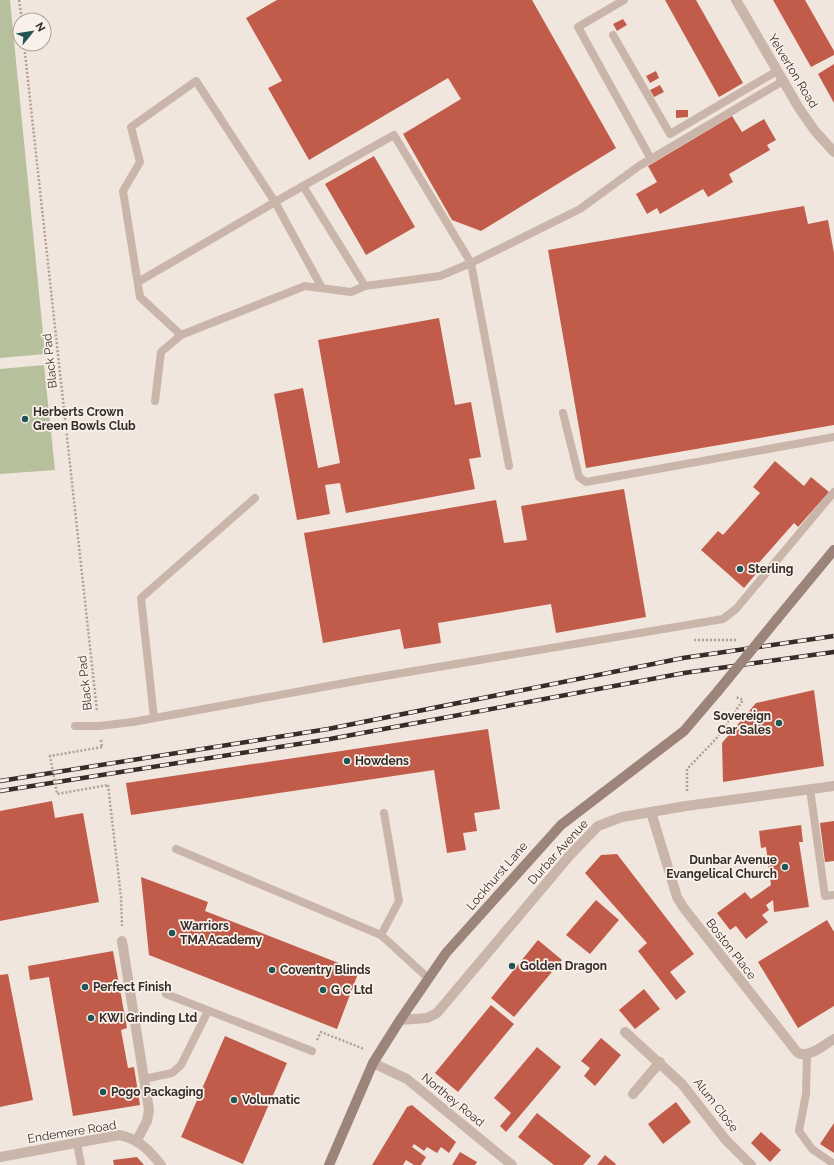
<svg xmlns="http://www.w3.org/2000/svg" width="834" height="1165" viewBox="0 0 834 1165" font-family="Raleway,sans-serif">
	<style>
		.green { fill: #b7c09d }
		.building { fill: #c25c4a }
		.lines { fill: none; stroke-linecap: round; stroke-linejoin: round }
		.path { stroke: #b59e93; stroke-width: 2.5; stroke-dasharray: 2 2; stroke-linecap: butt }
		.service { stroke: #c9b5a9; stroke-width: 8 }
		.minor { stroke: #c9b5a9; stroke-width: 10 }
		.tertiary { stroke: #c9b5a9; stroke-width: 10 }
		.secondary { stroke: #9d847a; stroke-width: 10 }
		.rail-casing { stroke: #362c29; stroke-width: 4.5 }
		.rail { stroke: #f9f0e9; stroke-width: 3; stroke-dasharray: 9; stroke-linecap: butt }
		.path-bridge { stroke: #b59e93; stroke-width: 2.5; stroke-dasharray: 2 2; stroke-linecap: butt }
		.secondary-bridge { stroke: #9d847a; stroke-width: 10 }
		.poi-dot { fill: #1f5655; stroke: #f9f0e9; stroke-width: 1.5 }
		.labels { text-anchor: middle; dominant-baseline: central; stroke-width: 3.5; stroke-linejoin: round; paint-order: stroke }
		.street-label { font-size: 12px; fill: #362c29; stroke: #f9f0e9 }
		.poi-label { font-size: 12px; font-weight: bold; fill: #362c29; stroke: #f9f0e9; text-anchor: start }
	</style>
	<rect width="100%" height="100%" fill="#f1e6dd"/>
	<!-- green -->
	<g class="green">
		<path d="M0,0H10L45,354L0,358Z"/>
		<path d="M44,365L55,470L0,474V369Z"/>
	</g>
	<!-- building -->
	<g class="building">
		<path d="M277,0H532L616,148L481,231L452,220L403,134L461,99L448,78L309,160L268,88L282,81L246,18Z"/>
		<path d="M665,0H696L743,83L719,97Z"/>
		<path d="M773,0H805L834,51V55L811,67Z"/>
		<path d="M623,19L627,25L617,31L613,24Z"/>
		<path d="M834,64V103L818,74Z"/>
		<path d="M656,71L659,78L650,83L646,76Z"/>
		<path d="M660,85L664,92L654,97L650,90Z"/>
		<path d="M676,110H688V117L676,118Z"/>
		<path d="M732,116L742,132L764,119L776,140L767,145L770,150L729,174L733,182L708,197L703,189L660,214L657,208L647,214L636,194L657,182L648,166Z"/>
		<path d="M374,156L415,227L366,255L325,184Z"/>
		<path d="M804,206L808,224L828,220L834,253V425L586,468L548,250Z"/>
		<path d="M439,318L455,405L471,402L481,457L469,459L475,489L346,513L340,483L325,485L330,514L297,520L274,394L303,388L318,468L340,463L318,340Z"/>
		<path d="M775,461L804,486L811,477L829,492L798,527L794,523L756,566L760,569L744,588L701,550L718,531L723,535L760,493L753,487Z"/>
		<path d="M624,489L646,617L556,633L551,604L438,623L441,643L404,649L400,629L323,643L304,533L496,500L504,543L527,540L521,506Z"/>
		<path d="M814,690L824,766L723,782L722,743L756,703Z"/>
		<path d="M488,729L500,809L474,813L477,831L463,833L466,850L447,853L434,770L131,815L126,783Z"/>
		<path d="M52,801L55,818L83,813L99,902L0,921V811Z"/>
		<path d="M834,821V861L825,862L820,823Z"/>
		<path d="M801,825L803,842H799L809,907L774,912L773,900L766,905L769,910L762,915L768,922L746,939L736,926L730,930L717,913L745,892L751,899L771,885L766,847L761,848L759,831Z"/>
		<path d="M617,854L694,954L670,972L686,992L676,1000L638,951L647,943L585,873L601,855Z"/>
		<path d="M141,877L208,902L205,911L359,971L337,1029L149,955Z"/>
		<path d="M596,900L619,920L590,954L566,935Z"/>
		<path d="M827,920L834,932V1006L798,1028L758,962Z"/>
		<path d="M538,940L562,960L514,1017L491,998Z"/>
		<path d="M113,951L127,1028L121,1030L128,1068L134,1067L140,1105L73,1116L49,977L30,980L28,966Z"/>
		<path d="M8,974L33,1100L0,1107V975Z"/>
		<path d="M644,989L660,1009L635,1029L619,1010Z"/>
		<path d="M491,1005L514,1024L458,1092L435,1073Z"/>
		<path d="M225,1036L287,1063L243,1164L181,1137Z"/>
		<path d="M601,1038L621,1055L595,1086L584,1076L590,1068L581,1061Z"/>
		<path d="M537,1047L561,1067L506,1132L500,1126L511,1113L494,1098Z"/>
		<path d="M676,1102L691,1122L663,1144L648,1124Z"/>
		<path d="M412,1105L456,1142L449,1153L441,1147L437,1153L427,1147L424,1151L414,1144L412,1147L426,1157L421,1165H414L406,1160L403,1165H372L407,1107Z"/>
		<path d="M537,1113L591,1156L583,1165H554L518,1137Z"/>
		<path d="M834,1123V1153L820,1144Z"/>
		<path d="M761,1132L781,1150L770,1162L751,1143Z"/>
		<path d="M460,1152L477,1162L475,1165H452Z"/>
		<path d="M605,1155L616,1164L615,1165H597Z"/>
		<path d="M137,1157L144,1165H114L113,1160Z"/>
	</g>
	<g class="lines">
		<!-- path -->
		<g class="path">
			<path d="M19,0L22,20"/>
			<path d="M24,44L97,711"/>
			<path d="M694,640H737"/>
			<path d="M101,740L102,747"/>
			<path d="M108,785L121,897L122,926"/>
			<path d="M687,791V769L716,739L743,700L736,697"/>
			<path d="M317,1040L321,1032L364,1049"/>
		</g>
		<!-- service -->
		<g class="service">
			<path d="M624,0L578,27L651,159"/>
			<path d="M613,35L670,134L777,71"/>
			<path d="M138,282L275,202L322,288"/>
			<path d="M181,335L140,297L123,191L140,162L131,127L196,81L275,202L303,186"/>
			<path d="M155,401L161,352L181,335L305,286L351,292L365,286"/>
			<path d="M563,413L579,477L586,482L834,437"/>
			<path d="M509,466L471,263L440,276L365,286L303,186L394,135L471,263L580,209L639,166L783,81"/>
			<path d="M154,718L141,598L255,498"/>
			<path d="M75,726H99L133,722L361,680L723,619L736,609L834,492"/>
			<path d="M810,789L825,896L834,895"/>
			<path d="M176,849L381,935L428,978"/>
			<path d="M381,935L399,901L384,813"/>
			<path d="M166,994L312,1051"/>
			<path d="M807,1054L806,1094L799,1131L812,1149L834,1164"/>
			<path d="M144,1079L172,1073L181,1065L208,1011"/>
			<path d="M77,1143L81,1165"/>
		</g>
		<!-- minor -->
		<g class="minor">
			<path d="M736,0L799,108L815,131L834,152"/>
			<path d="M651,812L677,897L683,907L797,1052C807,1060 825,1044 834,1039"/>
			<path d="M122,941L149,1110L147,1121L137,1140"/>
			<path d="M625,1032L682,1084L725,1139L751,1165"/>
			<path d="M373,1063L407,1079L512,1165"/>
			<path d="M633,1094L660,1062"/>
			<path d="M0,1157L119,1135C139,1139 149,1150 161,1165"/>
		</g>
		<!-- tertiary -->
		<path class="tertiary" d="M400,1020L427,1018L437,1013L570,855L598,826L622,817L686,806L834,786"/>
		<!-- secondary -->
		<g class="secondary">
			<path d="M777,619L834,550"/>
			<path d="M329,1165L373,1063L400,1020L446,953L561,825L684,731L718,691"/>
		</g>
		<!-- rail casing -->
		<g class="rail-casing">
			<g id="rail">
				<path d="M0,781L328,729L683,658L834,636"/>
				<path d="M0,791L330,739L684,673L834,652"/>
			</g>
		</g>
		<!-- rail -->
		<use href="#rail" class="rail"/>
		<!-- path-bridge -->
		<path class="path-bridge" d="M102,747L50,756L57,794L108,785"/>
		<!-- secondary-bridge -->
		<path class="secondary-bridge" d="M718,691L777,619"/>
	</g>
	<!-- markers -->
	<g class="poi-dot">
		<circle cx="25" cy="419" r="4"/>
		<circle cx="740" cy="569" r="4"/>
		<circle cx="779" cy="723" r="4"/>
		<circle cx="347" cy="761" r="4"/>
		<circle cx="785" cy="867" r="4"/>
		<circle cx="172" cy="933" r="4"/>
		<circle cx="512" cy="966" r="4"/>
		<circle cx="272" cy="970" r="4"/>
		<circle cx="85" cy="987" r="4"/>
		<circle cx="323" cy="990" r="4"/>
		<circle cx="91" cy="1018" r="4"/>
		<circle cx="103" cy="1092" r="4"/>
		<circle cx="234" cy="1100" r="4"/>
	</g>
	<g class="labels">
		<!-- street labels -->
		<g class="street-label">
			<text transform="translate(793 71) rotate(59)">Yelverton Road</text>
			<text transform="translate(50 361) rotate(-96)">Black Pad</text>
			<text transform="translate(85 683) rotate(-96)">Black Pad</text>
			<text transform="translate(558 852) rotate(-48)">Durbar Avenue</text>
			<text transform="translate(497 876) rotate(-49)">Lockhurst Lane</text>
			<text transform="translate(731 949) rotate(52)">Boston Place</text>
			<text transform="translate(453 1100) rotate(39)">Northey Road</text>
			<text transform="translate(716 1105) rotate(52)">Alum Close</text>
			<text transform="translate(72 1132) rotate(-9)">Endemere Road</text>
		</g>
		<!-- poi labels -->
		<g class="poi-label">
			<text x="33" y="412">Herberts Crown<tspan x="33" dy="14">Green Bowls Club</tspan></text>
			<text x="748" y="569">Sterling</text>
			<text x="771" y="716" text-anchor="end">Sovereign<tspan x="771" dy="14">Car Sales</tspan></text>
			<text x="355" y="761">Howdens</text>
			<text x="777" y="860" text-anchor="end">Dunbar Avenue<tspan x="777" dy="14">Evangelical Church</tspan></text>
			<text x="180" y="926">Warriors<tspan x="180" dy="14">TMA Academy</tspan></text>
			<text x="520" y="966">Golden Dragon</text>
			<text x="280" y="970">Coventry Blinds</text>
			<text x="93" y="987">Perfect Finish</text>
			<text x="331" y="990">G C Ltd</text>
			<text x="99" y="1018">KWI Grinding Ltd</text>
			<text x="111" y="1092">Pogo Packaging</text>
			<text x="242" y="1100">Volumatic</text>
		</g>
	</g>
	<!-- north arrow -->
	<g transform="translate(32 32) rotate(60)"><circle r="19" fill="#f9f0e9" stroke="#aba29c"/>
	<path d="M0-3L7 15L0 10L-7 15Z" fill="#1f5655"/>
	<text y="-6" font-size="11" font-weight="bold" text-anchor="middle" fill="#362c29">N</text>
	</g>
</svg>
